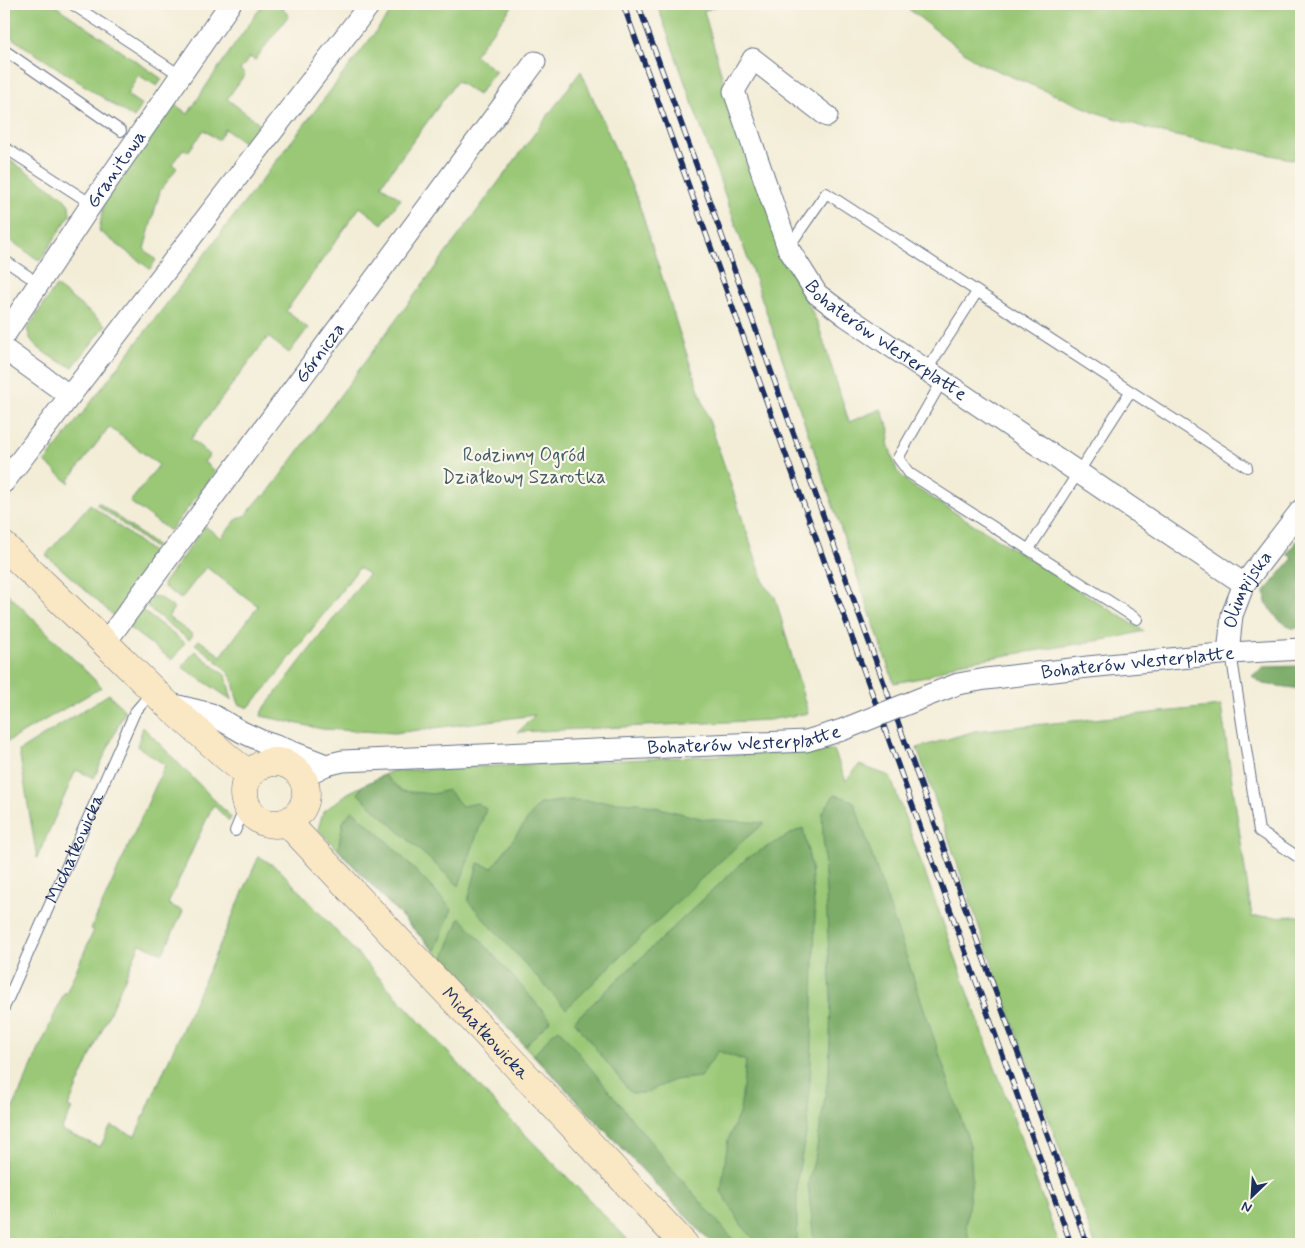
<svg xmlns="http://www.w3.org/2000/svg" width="1305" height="1248" viewBox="0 0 1305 1248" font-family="Mynerve,sans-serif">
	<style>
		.green { fill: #9ac876; stroke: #5a7c6a }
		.forest { fill: #7bac67; stroke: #4b6e62 }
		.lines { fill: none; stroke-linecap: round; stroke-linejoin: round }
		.lane-casing { stroke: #677288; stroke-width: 12 }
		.street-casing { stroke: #677288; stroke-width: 23 }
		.secondary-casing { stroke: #677288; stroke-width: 29 }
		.lane { stroke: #fff; stroke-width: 10 }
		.street { stroke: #fff; stroke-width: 21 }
		.secondary { stroke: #fae7c3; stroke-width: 28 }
		.rail-casing { stroke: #1b2f5e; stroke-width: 5.5 }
		.rail { stroke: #fbf7ec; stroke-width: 4; stroke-dasharray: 11; stroke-linecap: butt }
		.street-bridge-casing { stroke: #677288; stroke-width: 23; stroke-linecap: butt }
		.street-bridge { stroke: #fff; stroke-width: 21 }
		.labels { text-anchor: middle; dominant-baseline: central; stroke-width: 4.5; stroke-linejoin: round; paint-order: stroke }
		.street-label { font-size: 19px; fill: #1b2f5e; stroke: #fbf7ec }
		.park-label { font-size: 19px; fill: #415d65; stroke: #fbf7ec }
	</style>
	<rect width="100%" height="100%" fill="#fbf7ec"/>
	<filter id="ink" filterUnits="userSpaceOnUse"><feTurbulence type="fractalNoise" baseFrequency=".02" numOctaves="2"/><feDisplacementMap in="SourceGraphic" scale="10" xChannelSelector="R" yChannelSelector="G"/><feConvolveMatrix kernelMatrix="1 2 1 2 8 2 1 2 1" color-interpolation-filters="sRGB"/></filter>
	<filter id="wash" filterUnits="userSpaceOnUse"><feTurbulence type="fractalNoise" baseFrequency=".0096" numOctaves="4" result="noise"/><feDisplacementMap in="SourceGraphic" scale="20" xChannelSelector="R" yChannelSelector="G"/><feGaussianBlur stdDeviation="1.12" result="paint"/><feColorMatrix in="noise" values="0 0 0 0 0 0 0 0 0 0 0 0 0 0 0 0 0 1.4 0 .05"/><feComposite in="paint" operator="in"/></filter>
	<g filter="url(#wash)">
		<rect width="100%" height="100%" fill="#f3edd7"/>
		<!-- green -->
		<g class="green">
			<path d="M4,4H53L162,79L157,86L138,75L127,95L142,105L134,118L4,33Z"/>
			<path d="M263,4H288L283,10L289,15L255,60L250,57L240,70L245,74L227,99L258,122L259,125L245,143L225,129L218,140L204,130L188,152L183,149L172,164L177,168L160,191L144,249L156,260L150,269L99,231L104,203L173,103L188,114L208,83Z"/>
			<path d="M397,4H509L511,6V8L474,55L496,71L478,95L457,81L381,185L401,199L382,224L360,207L286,311L308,328L289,353L268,337L191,439L210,455L204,462L216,472L170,531L130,502L159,465L109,427L69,480V483L45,462Z"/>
			<path d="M657,4H721L704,11L736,127L793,272L818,324L849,422L881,409L890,431L888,443L897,471L911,485L1144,631L1115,638L958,663L926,677L894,683L755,279Z"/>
			<path d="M902,4H1301V161L1166,134L1098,113L977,62Z"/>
			<path d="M581,71L637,198L678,328L765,586L775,597L808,713L769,720L518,732L535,715L395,733L322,729L261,716L262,711L368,574L359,568L269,685L248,708L239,704C235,696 235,685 231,677C223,664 207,653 195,644L199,640L221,656L258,606L206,567L181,599L164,587L163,584L205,526L221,538L236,520L246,515L261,497L266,495Z"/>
			<path d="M4,156L62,196L69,205L70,215L40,261L4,236Z"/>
			<path d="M56,286L106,325L73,367C60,363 40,352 32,341C29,338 29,333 27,329Z"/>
			<path d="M98,502L159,548L158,551L96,504Z"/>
			<path d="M90,504L160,558L114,616L46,555Z"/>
			<path d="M4,590L102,687L5,743L4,737Z"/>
			<path d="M153,596L160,598L174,608L168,617L193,635L189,640L146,606Z"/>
			<path d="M139,608L185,643L172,660L128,627Z"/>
			<path d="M195,651L226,676L232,700L182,667Z"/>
			<path d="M109,694L125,711L94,778L76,770L37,858L19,751Z"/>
			<path d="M1221,706L1252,917L1301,916V1244H1095L1007,1007L917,748L975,731Z"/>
			<path d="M143,727L231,817L229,821L213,805L168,904L183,911L163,953L140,944L68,1107L72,1109L61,1130L100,1147L111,1126L135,1136L259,856L280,870L501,1110L574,1184L632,1244H4V1105L13,1108L64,993H66L94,930L91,929L165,765L137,746Z"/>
			<path d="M834,750L846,781L859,765L890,776L1059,1244H713L318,829L323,812L348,793L392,771Z"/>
		</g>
		<!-- forest -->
		<g class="forest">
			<path d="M1301,536V628H1291L1277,618L1266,603L1265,591L1293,558L1287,554Z"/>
			<path d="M1301,666V689L1263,684L1252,676L1263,667Z"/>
			<path d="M384,775L402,791L433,794L448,790L462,806L478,803L486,809L459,886L358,794L362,786Z"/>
			<path d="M834,795L846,798L854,802L970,1145L972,1178L966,1225L970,1244H814L808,1183L816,1153L829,1072L831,998L822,814Z"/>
			<path d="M568,800L639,803L704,819L765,823L746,838L701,879L566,1009L468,901L478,863L492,868L539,804Z"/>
			<path d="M352,810L386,840L452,909L435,951L338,849L343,822Z"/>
			<path d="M803,828L811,866L815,917L812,1046L807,1129L797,1179V1244H759L742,1226L721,1191L728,1140L740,1111L746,1061L718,1051L700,1077L674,1080L645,1093H631L574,1021L747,858L792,833Z"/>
			<path d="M460,917L551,1020L525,1046L443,960Z"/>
			<path d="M559,1029L674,1171L737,1244H712L534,1055L550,1036Z"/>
		</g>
	</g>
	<g filter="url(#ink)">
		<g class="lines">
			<!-- lane casing -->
			<g class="lane-casing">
				<g id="lane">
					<path d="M72,4L180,75"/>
					<path d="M4,50L121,131"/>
					<path d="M4,147L84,199L91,205"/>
					<path d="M788,248L826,193L1247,467"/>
					<path d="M4,260L28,276"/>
					<path d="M926,371L977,292"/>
					<path d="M942,381L898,458L909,473L1137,619"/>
					<path d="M1029,549L1130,392"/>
					<path d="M1231,653L1259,831L1301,859"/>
					<path d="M235,831L240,819L249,810"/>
					<path id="s1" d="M4,1008L135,712L152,692"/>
				</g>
			</g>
			<!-- street casing -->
			<g class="street-casing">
				<g id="street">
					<path id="s2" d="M827,116L753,59L734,91L788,248L817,294L846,316L1244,584"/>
					<path id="s3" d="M4,336L91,205L230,4"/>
					<path d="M4,349L70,396"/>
					<path d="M4,482L370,4"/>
					<path id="s4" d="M105,643L535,62"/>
					<path id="s5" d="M1231,653L1229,644L1232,615L1244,584L1301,510"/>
					<path id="s6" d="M929,695L958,684L986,679L1088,667L1231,653L1301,649"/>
					<path d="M166,703L211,714L242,732L264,742L285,749L326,765"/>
					<path id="s7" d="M302,777L326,765L343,761L806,741L842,730"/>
				</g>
			</g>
			<!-- secondary casing -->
			<g class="secondary-casing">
				<g id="secondary">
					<path d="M4,546L105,643L166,703L229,759L250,775"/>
					<circle cx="275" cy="793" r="31"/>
					<path id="s8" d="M287,822L684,1244"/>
				</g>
			</g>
			<!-- lane -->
			<use href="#lane" class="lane"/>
			<!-- street -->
			<use href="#street" class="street"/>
			<!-- secondary -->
			<use href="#secondary" class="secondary"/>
			<!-- rail casing -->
			<g class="rail-casing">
				<g id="rail">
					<path d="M623,4L1071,1244"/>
					<path d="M638,4L1087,1244"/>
				</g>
			</g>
			<!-- rail -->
			<use href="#rail" class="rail"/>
			<!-- street-bridge casing -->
			<g class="street-bridge-casing">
				<path id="street-bridge" d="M842,730L929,695"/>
			</g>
			<!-- street-bridge -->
			<use href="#street-bridge" class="street-bridge"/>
		</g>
	</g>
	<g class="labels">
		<!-- street labels -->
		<g class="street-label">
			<text stroke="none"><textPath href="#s3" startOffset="201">Granitowa</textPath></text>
			<text stroke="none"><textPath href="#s2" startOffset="434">Bohaterów Westerplatte</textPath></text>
			<text stroke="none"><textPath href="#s4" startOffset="361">Górnicza</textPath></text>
			<text stroke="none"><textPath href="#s5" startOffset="68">Olimpijska</textPath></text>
			<text stroke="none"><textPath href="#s6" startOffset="212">Bohaterów Westerplatte</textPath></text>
			<text stroke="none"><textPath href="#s7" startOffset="446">Bohaterów Westerplatte</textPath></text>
			<text stroke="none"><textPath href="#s1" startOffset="175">Michałkowicka</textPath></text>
			<text stroke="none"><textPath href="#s8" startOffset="290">Michałkowicka</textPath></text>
		</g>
		<!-- park labels -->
		<g class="park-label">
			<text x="524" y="455">Rodzinny Ogród<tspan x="524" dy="22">Działkowy Szarotka</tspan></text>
		</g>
	</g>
	<!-- margin -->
	<rect width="1305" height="1248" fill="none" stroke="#fbf7ec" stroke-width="20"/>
	<!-- north arrow -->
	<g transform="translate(1252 1196) rotate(205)" stroke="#fbf7ec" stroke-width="4" paint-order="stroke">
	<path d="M0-4L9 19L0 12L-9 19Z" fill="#1b2f5e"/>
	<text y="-8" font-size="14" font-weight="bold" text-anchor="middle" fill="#1b2f5e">N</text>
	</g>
</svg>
